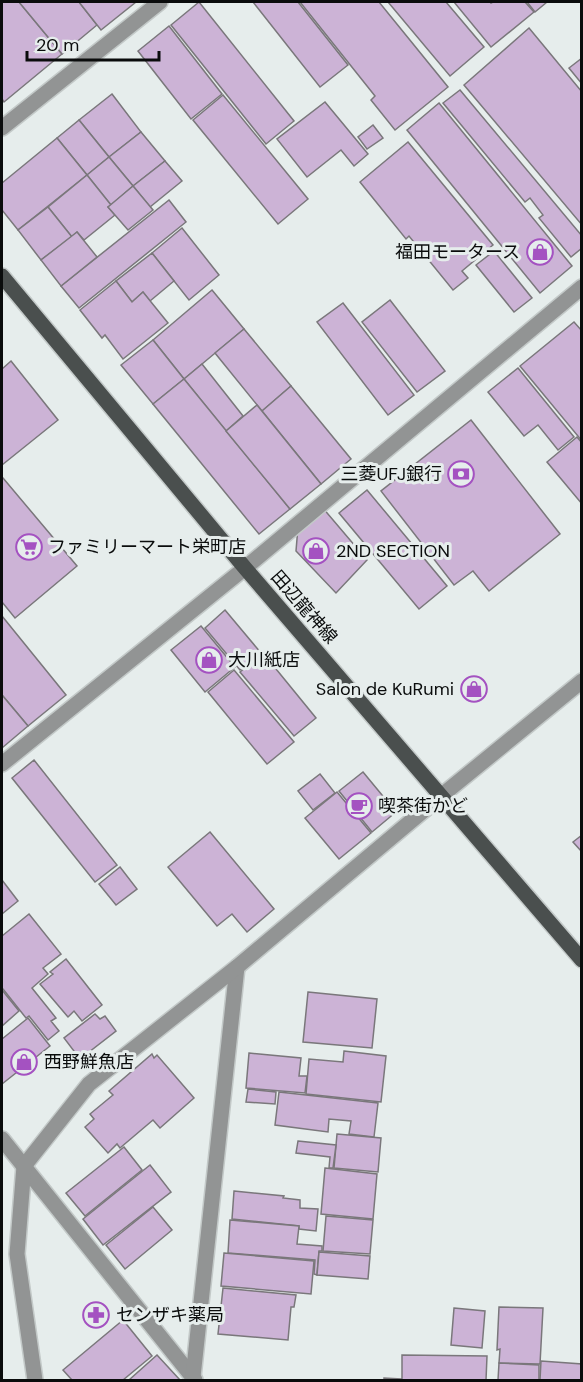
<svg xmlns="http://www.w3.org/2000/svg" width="583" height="1382" viewBox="0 0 583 1382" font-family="'DM Sans','Noto Sans JP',sans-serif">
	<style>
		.building { fill: #ccb3d6; stroke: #7a777b; stroke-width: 1.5 }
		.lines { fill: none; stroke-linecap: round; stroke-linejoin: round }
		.minor-casing { stroke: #c3c9c8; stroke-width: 18 }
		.major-casing { stroke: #c3c9c8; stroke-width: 18 }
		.minor { stroke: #929494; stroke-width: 15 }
		.major { stroke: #4a4f4e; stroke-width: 15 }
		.labels { text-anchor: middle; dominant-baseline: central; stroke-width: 6; stroke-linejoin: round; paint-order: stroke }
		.poi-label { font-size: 18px; fill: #0a0c0c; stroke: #e6edec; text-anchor: start }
		.street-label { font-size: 18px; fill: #0a0c0c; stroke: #e6edec }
	</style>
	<rect width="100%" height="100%" fill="#e6edec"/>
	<!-- building -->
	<g class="building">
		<path d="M2,2H19L62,54L4,102L2,99Z"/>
		<path d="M19,2H79L97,25L62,54Z"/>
		<path d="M79,2H136L101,30Z"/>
		<path d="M199,2L294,121L266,144L171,25Z"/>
		<path d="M253,2H298L348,65L320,87Z"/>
		<path d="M300,2H379L448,87L395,130L371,100L375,96Z"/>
		<path d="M388,2H446L484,47L450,76Z"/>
		<path d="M454,2H490L491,3L493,2H525L534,12L491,47Z"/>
		<path d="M527,2H547L535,12Z"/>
		<path d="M169,26L222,94L191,119L138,51Z"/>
		<path d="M529,28L582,92V225L464,85Z"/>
		<path d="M582,58V84L569,68Z"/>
		<path d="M460,90L582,236V248L571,257L539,218L543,215L530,198L525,202L443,103Z"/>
		<path d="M112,94L141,132L109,157L79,120Z"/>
		<path d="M223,95L308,199L278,224L193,120Z"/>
		<path d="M325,102L368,154L354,166L341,150L307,177L277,139Z"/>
		<path d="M439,103L572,266L540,293L407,130Z"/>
		<path d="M79,120L109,157L87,175L57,138Z"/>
		<path d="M373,125L383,138L367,149L358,137Z"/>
		<path d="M141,132L165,161L133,186L109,157Z"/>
		<path d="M57,138L87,175L18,230L2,210V183Z"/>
		<path d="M408,142L493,245L462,271L468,278L453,290L409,236L406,239L360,182Z"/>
		<path d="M109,157L133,186L111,205L87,175Z"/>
		<path d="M165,161L182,181L150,207L133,186Z"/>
		<path d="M87,175L111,205L108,207L115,215L84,240L77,232L72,237L48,207Z"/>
		<path d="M133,186L153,210L128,230L108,207Z"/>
		<path d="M169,200L186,222L79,308L61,286Z"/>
		<path d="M48,207L72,237L41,260L18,230Z"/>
		<path d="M182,228L219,275L189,300L152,253Z"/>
		<path d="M77,232L97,257L61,286L41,260Z"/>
		<path d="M494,251L532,298L514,312L476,265Z"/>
		<path d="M152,253L174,281L150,301L143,292L132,302L116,281Z"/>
		<path d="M116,281L132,302L143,292L168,323L123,359L105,335L102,338L80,310Z"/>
		<path d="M212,290L244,329L184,379L153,340Z"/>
		<path d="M390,300L445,371L417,392L362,322Z"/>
		<path d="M343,303L414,395L388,415L317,322Z"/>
		<path d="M574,322L582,331V441L520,366Z"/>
		<path d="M244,329L291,386L262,411L215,353Z"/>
		<path d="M153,340L184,379L153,404L121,365Z"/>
		<path d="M11,361L58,420L2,465V369Z"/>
		<path d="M202,364L243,416L226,431L184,379Z"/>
		<path d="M518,368L574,437L558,450L538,425L524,436L488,392Z"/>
		<path d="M184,379L290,509L259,534L153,404Z"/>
		<path d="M291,386L351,459L321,484L262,411Z"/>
		<path d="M257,405L321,484L290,509L226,431Z"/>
		<path d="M471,420L560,534L489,591L473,571L454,585L381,491Z"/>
		<path d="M577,437L582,443V504L547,462Z"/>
		<path d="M3,478L77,566L15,618L2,602V479Z"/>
		<path d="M367,490L447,586L419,609L339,513Z"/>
		<path d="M322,507L367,560L336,593L296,551L298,527Z"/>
		<path d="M225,610L261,653L240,670L205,628Z"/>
		<path d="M2,616L66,695L28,726L2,695Z"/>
		<path d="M201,626L235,667L205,692L171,650Z"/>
		<path d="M263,653L316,718L294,736L240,672Z"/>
		<path d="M234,670L294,742L267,764L208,692Z"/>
		<path d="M2,695L28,726L2,748Z"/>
		<path d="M34,760L117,865L95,882L12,778Z"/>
		<path d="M363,772L396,812L372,832L339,791Z"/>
		<path d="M320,774L335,793L313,810L298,791Z"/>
		<path d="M337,792L371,833L339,859L305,818Z"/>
		<path d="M210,832L274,909L247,932L232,914L217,926L168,867Z"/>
		<path d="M582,835V852L573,842Z"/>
		<path d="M120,867L137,889L116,905L99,884Z"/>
		<path d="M2,880L18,901L2,914Z"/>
		<path d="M29,914L61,954L43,968L48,974L32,988L56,1018L51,1021L59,1031L48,1040L29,1016L26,1018L3,989H2V936Z"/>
		<path d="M66,959L102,1005L82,1021L74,1011L68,1017L40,984L53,974L50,972Z"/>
		<path d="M2,990L19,1011L2,1026Z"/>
		<path d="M308,992L377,999L372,1048L303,1042Z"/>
		<path d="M95,1014L100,1019L105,1016L116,1031L80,1059L64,1038Z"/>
		<path d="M28,1018L50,1046L2,1084V1039Z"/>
		<path d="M344,1051L386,1056L381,1102L306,1094L309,1059L343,1062Z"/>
		<path d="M249,1053L301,1058L299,1076H307L305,1093L246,1088Z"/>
		<path d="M152,1054L154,1058L157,1055L194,1098L160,1128L153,1120L120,1148L117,1144L108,1153L85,1127L94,1119L90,1114L113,1095L109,1091Z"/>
		<path d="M248,1089L276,1092L275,1104L246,1102Z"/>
		<path d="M279,1092L378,1103L374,1137L349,1134L351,1121L329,1119L328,1132L275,1125Z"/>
		<path d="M337,1134L381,1138L378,1172L334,1168Z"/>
		<path d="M298,1141L336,1145L333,1168H329L330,1157L296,1153Z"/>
		<path d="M124,1147L142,1170L85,1216L66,1193Z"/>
		<path d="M150,1165L171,1192L103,1245L83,1219Z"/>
		<path d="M325,1168L377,1174L373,1219L321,1214Z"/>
		<path d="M234,1191L284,1196L283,1198L300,1200V1208L318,1209L316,1231L299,1229V1226L232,1219Z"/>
		<path d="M153,1207L172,1230L125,1269L106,1245Z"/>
		<path d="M326,1216L373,1220L370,1254L323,1251Z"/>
		<path d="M230,1220L299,1226L297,1244L322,1246V1251H319L317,1275L314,1274L315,1260L228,1253Z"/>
		<path d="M319,1252L370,1256L368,1279L317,1275Z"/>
		<path d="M224,1253L314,1261L311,1294L221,1286Z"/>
		<path d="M223,1288L296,1295L294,1307H291L288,1340L218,1334Z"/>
		<path d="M499,1307L543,1308L540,1364L499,1363L500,1349L497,1350Z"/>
		<path d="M454,1308L485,1311L482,1348L451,1345Z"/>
		<path d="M123,1320L152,1356L123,1380H72L63,1370Z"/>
		<path d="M157,1355L180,1380H129Z"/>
		<path d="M402,1355L487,1356L486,1380H384V1378L402,1379Z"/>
		<path d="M541,1361L582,1364V1380H540Z"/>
		<path d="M499,1363L539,1365V1380H498Z"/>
	</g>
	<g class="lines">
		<!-- minor casing -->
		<g class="minor-casing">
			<g id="minor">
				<path d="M2,128L160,2"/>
				<path d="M2,764L245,568L582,287"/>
				<path d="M2,1139L195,1380"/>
				<path d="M193,1377L237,967"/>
				<path d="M35,1380L17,1254L24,1166L89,1084L237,967L441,796L582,681"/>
			</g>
		</g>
		<!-- major casing -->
		<g class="major-casing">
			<path id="major" d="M2,276L245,568L582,960"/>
		</g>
		<!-- minor -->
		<use href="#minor" class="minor"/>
		<!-- major -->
		<use href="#major" class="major"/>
	</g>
	<!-- icons -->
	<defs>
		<g id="shop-ring" transform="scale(1.35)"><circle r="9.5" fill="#e6edec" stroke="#a452c1" stroke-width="1.5"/><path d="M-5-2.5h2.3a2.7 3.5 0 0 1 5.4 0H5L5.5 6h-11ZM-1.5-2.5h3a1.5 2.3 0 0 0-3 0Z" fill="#a452c1"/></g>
		<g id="bank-ring" transform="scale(1.35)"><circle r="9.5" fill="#e6edec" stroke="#a452c1" stroke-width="1.5"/><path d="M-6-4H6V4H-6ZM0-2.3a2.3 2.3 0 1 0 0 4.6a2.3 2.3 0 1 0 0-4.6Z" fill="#a452c1"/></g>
		<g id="supermarket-ring" transform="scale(1.35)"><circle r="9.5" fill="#e6edec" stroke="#a452c1" stroke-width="1.5"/><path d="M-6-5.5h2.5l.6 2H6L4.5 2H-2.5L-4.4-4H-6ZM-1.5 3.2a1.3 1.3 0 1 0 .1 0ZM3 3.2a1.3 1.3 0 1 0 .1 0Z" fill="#a452c1"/></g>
		<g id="cafe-ring" transform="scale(1.35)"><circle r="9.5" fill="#e6edec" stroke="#a452c1" stroke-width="1.5"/><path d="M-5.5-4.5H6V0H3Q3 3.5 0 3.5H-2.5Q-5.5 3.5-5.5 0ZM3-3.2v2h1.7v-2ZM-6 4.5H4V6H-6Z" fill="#a452c1"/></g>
		<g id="pharmacy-ring" transform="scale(1.35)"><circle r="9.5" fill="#e6edec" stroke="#a452c1" stroke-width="1.5"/><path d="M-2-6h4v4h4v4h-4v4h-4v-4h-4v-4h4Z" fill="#a452c1"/></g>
	</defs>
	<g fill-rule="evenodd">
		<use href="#shop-ring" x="540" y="252"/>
		<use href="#bank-ring" x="461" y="474"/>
		<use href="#supermarket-ring" x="29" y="547"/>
		<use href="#shop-ring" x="316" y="551"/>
		<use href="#shop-ring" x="209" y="660"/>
		<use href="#shop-ring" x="474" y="689"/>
		<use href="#cafe-ring" x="359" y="806"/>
		<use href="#shop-ring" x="24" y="1062"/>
		<use href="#pharmacy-ring" x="96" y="1315"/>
	</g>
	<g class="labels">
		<!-- poi labels -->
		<g class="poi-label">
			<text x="520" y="252" text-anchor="end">福田モータース</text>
			<text x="442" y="474" text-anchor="end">三菱UFJ銀行</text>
			<text x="48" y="547">ファミリーマート栄町店</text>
			<text x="336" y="551">2ND SECTION</text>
			<text x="228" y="660">大川紙店</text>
			<text x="454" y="689" text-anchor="end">Salon de KuRumi</text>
			<text x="378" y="806">喫茶街かど</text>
			<text x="44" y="1062">西野鮮魚店</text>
			<text x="116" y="1315">センザキ薬局</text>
		</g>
		<!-- street labels -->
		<g class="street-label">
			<text transform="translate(304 607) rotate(49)">田辺龍神線</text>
		</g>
	</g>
	<!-- border -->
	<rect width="583" height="1382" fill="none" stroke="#0a0c0c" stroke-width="6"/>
	<!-- scale -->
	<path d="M27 51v9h132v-9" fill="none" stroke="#0a0c0c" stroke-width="3"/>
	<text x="36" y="51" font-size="18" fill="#0a0c0c" stroke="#e6edec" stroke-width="4.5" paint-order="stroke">20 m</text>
</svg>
